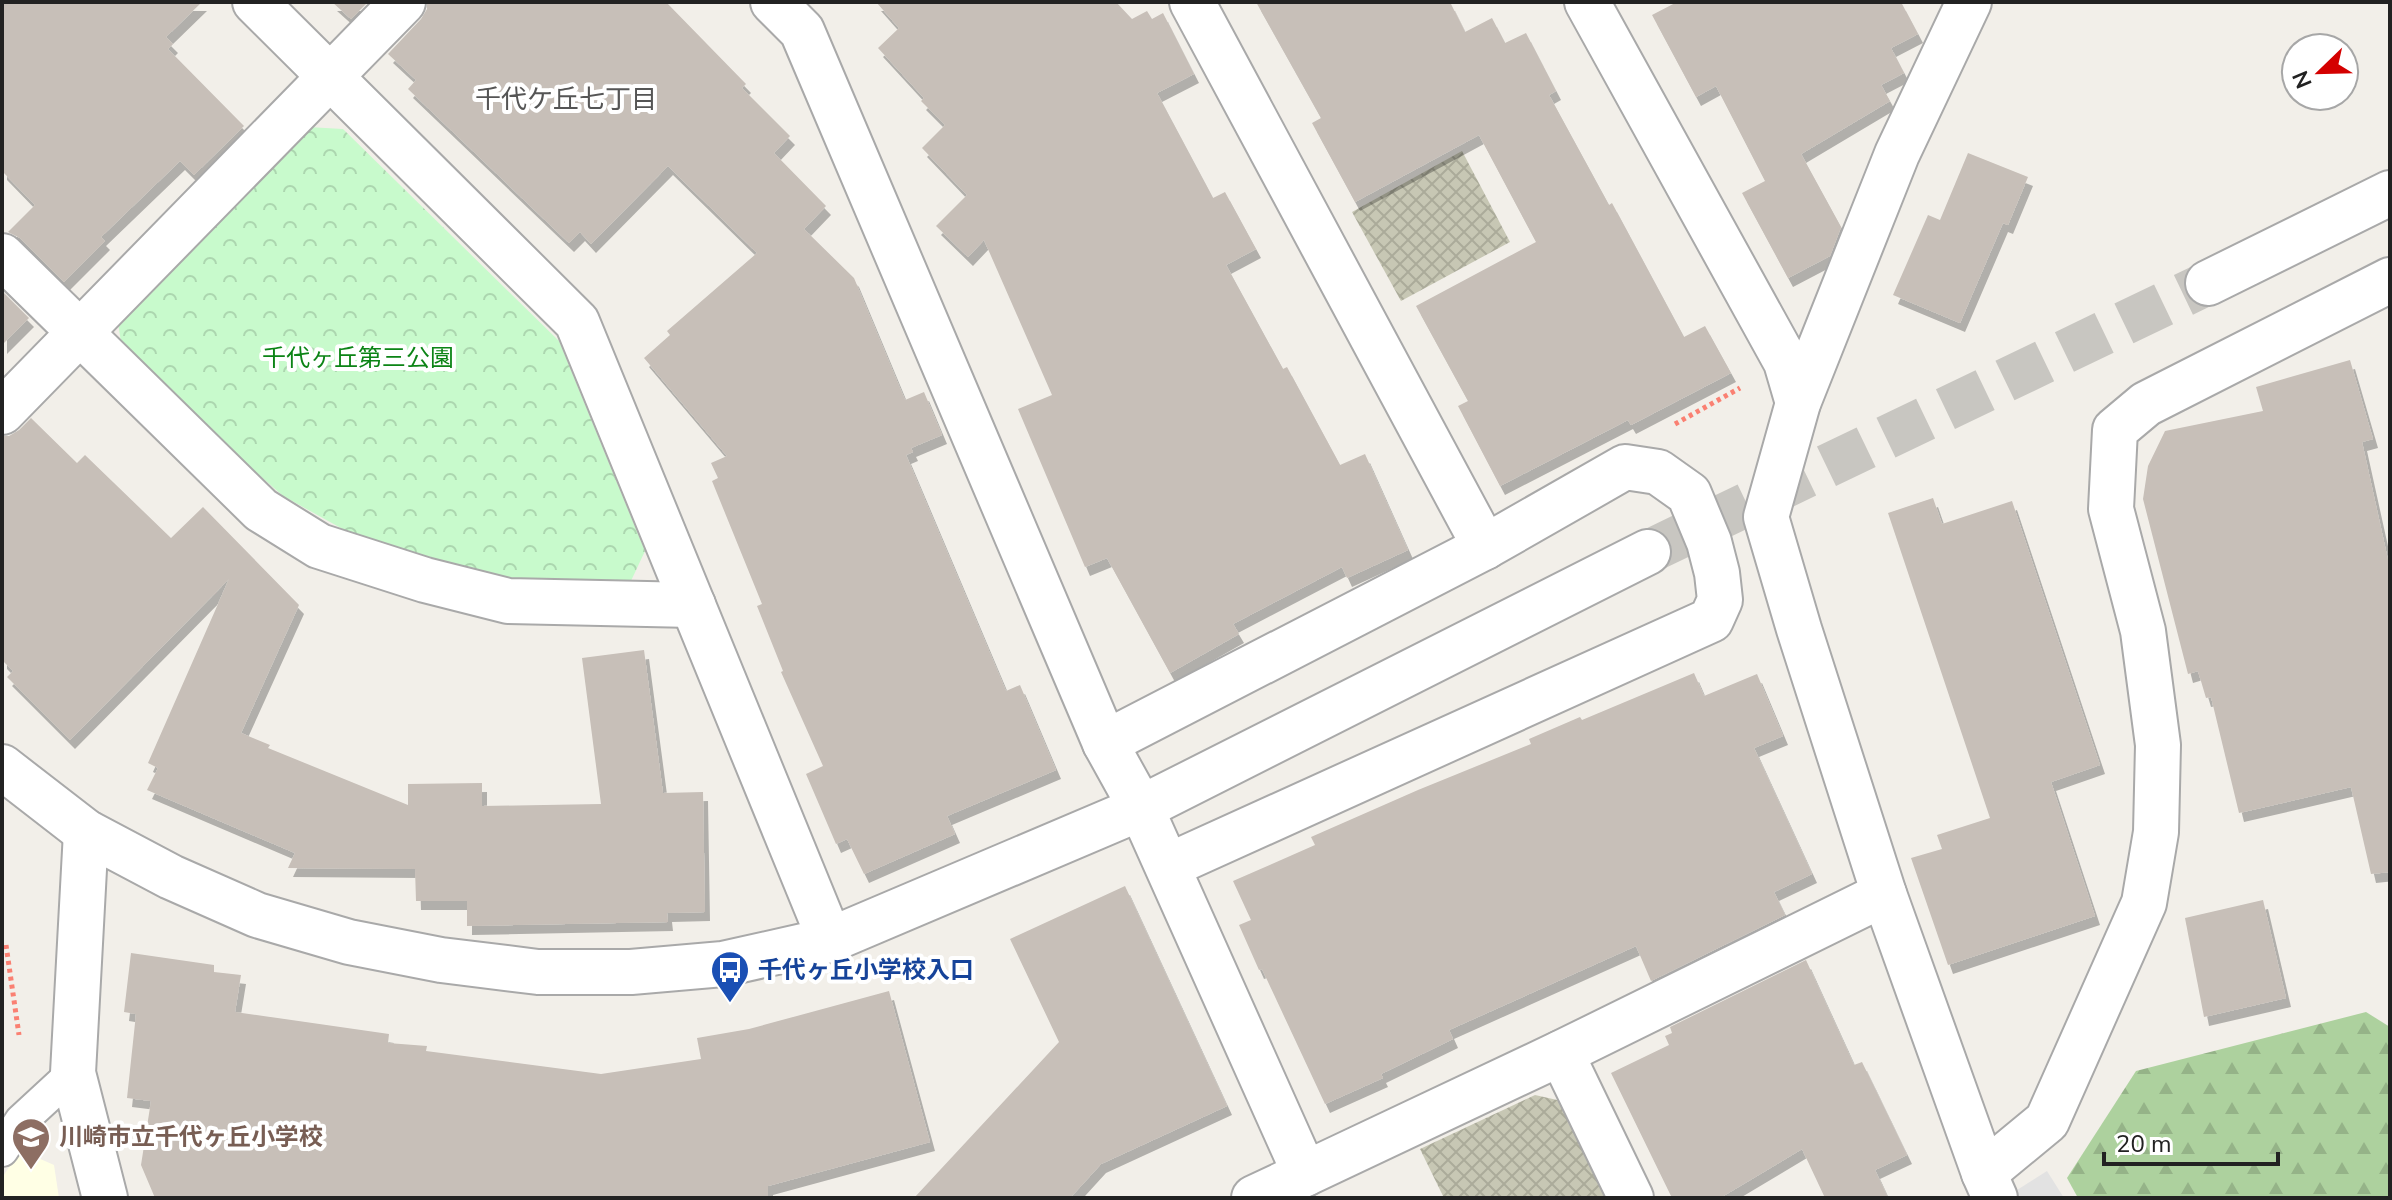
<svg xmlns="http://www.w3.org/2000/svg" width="2392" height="1200" viewBox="0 0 2392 1200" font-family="'Nunito Sans','Noto Sans JP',sans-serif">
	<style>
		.education { fill: #ffffe5 }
		.construction { fill: url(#construction-cross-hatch) }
		.forest { fill: url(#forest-firs) }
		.park { fill: url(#park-crowns) }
		.parking { fill: #e2e2e2 }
		.building { fill: #c7bfb8; filter: url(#shadow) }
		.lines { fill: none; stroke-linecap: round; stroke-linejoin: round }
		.tertiary-tunnel { stroke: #c8c6c1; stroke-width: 44; stroke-dasharray: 44 22; stroke-linecap: butt }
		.service-casing { stroke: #a9a9a9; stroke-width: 36 }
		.minor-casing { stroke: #a9a9a9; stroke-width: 48 }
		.tertiary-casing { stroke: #a9a9a9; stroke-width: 48 }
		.path { stroke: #fa8072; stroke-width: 5; stroke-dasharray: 4 4; stroke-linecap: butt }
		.service { stroke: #fff; stroke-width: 32 }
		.minor { stroke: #fff; stroke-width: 44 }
		.tertiary { stroke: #fff; stroke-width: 44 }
		.labels { text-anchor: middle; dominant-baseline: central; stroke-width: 8; stroke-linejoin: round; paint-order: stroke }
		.park-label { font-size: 24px; fill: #0c8416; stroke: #fff }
		.transit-label { font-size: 24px; font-weight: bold; fill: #164399; stroke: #fff; text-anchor: start }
		.education-label { font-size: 24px; font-weight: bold; fill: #785e54; stroke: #fff; text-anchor: start }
		.neighbourhood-label { font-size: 26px; fill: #555; stroke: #fff }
	</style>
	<defs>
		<pattern id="construction-cross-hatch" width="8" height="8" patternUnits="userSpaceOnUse" patternTransform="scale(2)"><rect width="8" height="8" fill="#c7c7b4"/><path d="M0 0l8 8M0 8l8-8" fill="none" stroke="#abab9a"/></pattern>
		<pattern id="forest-firs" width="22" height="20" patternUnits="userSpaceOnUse" patternTransform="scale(2)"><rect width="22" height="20" fill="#add19e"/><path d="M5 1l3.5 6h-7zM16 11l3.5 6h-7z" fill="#95b388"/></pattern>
		<pattern id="park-crowns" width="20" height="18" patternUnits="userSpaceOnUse" patternTransform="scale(2)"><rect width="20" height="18" fill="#c8facc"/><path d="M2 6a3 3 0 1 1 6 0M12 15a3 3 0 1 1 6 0" fill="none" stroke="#acd6af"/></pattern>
		<filter id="shadow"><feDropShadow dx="5" dy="9" stdDeviation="0" flood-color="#0004"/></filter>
	</defs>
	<rect width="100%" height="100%" fill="#f2efe9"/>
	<!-- education -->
	<path class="education" d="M20,1150L54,1165L59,1198H2V1178Z"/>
	<!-- construction -->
	<g class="construction">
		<path d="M1462,151L1510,242L1401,301L1352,212Z"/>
		<path d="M1535,1095L1566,1102L1611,1198H1444L1420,1149Z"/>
	</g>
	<!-- forest -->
	<path class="forest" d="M2366,1012L2390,1027V1198H2078L2067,1178L2136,1071Z"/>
	<!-- park -->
	<path class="park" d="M308,127L343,129L559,341L645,551L630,583L482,579L368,543L283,496L241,459L121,342L118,323Z"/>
	<!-- parking -->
	<path class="parking" d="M2047,1171L2064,1198H2007L2006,1197Z"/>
	<!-- building -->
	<g class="building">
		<path d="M2,2H202L166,37L173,44L168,49L244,126L194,175L180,161L101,237L105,241L64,282L20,238L8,232L35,205L2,171Z"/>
		<path d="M332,2H368L351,19Z"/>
		<path d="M427,2H666L746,84L742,88L790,136L774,153L826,206L804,229L854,278L905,400L924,392L942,435L911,448L913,452L906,455L1006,691L1020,685L1056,770L947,816L955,834L864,874L847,839L836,844L806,774L823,766L781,672L783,671L757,606L762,604L712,481L718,478L711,463L727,456L644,358L670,335L667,331L757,253L668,166L591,244L580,232L569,243L408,89L416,80L388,54L421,19L427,9Z"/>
		<path d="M876,2H1116L1132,19L1147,11L1152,19L1163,13L1194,74L1157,93L1213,198L1225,192L1256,249L1226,265L1283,369L1287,367L1340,465L1365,454L1408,550L1347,578L1342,567L1233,624L1239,634L1170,673L1107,558L1085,567L1018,409L1052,395L984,240L968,257L936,226L967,195L922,148L945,125L921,101L924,98L878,48L899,28Z"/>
		<path d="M1256,2H1450L1465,32L1492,18L1505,43L1526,33L1556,91L1549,95L1609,205L1612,203L1684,337L1705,326L1731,373L1631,425L1628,420L1500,486L1458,406L1468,401L1416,306L1536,242L1479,135L1355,202L1312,123L1321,118Z"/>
		<path d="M1677,2H1901L1918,34L1891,48L1904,73L1881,85L1890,101L1801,154L1841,227L1830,256L1788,278L1742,193L1765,181L1716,86L1696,97L1652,15Z"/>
		<path d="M1968,153L2028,177L2008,225L2003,223L1960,323L1893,295L1928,215L1940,220Z"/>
		<path d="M2,291L29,318L2,345Z"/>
		<path d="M2350,360L2373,439L2362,442L2390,569V872L2371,874L2351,787L2239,813L2211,697L2206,698L2198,671L2188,674L2143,499L2148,466L2165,431L2263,411L2256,387Z"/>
		<path d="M31,418L77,463L85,455L171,538L203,507L299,605L241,733L270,745L268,748L408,805V784L482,783V806L601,804L582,658L644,650L663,793L703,792L705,912L667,913L668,922L467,926V901H416L415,869L288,868L295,853L147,790L158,768L148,763L229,579L70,740L7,677L13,671L2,660V436H9L19,430Z"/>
		<path d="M1933,498L1942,524L2012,501L2100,765L2051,782L2095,916L1948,965L1911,858L1942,849L1937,835L1990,818L1888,513Z"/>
		<path d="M1694,673L1704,696L1757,674L1783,736L1754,748L1812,874L1774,892L1785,915L1651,981L1636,946L1449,1030L1453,1039L1381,1074L1383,1078L1325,1104L1262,969L1259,970L1239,925L1251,920L1233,881L1315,845L1311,837L1418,790L1531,744L1529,739L1580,717L1582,720Z"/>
		<path d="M1125,886L1227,1106L1101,1164L1070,1198H914L1059,1042L1010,939Z"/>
		<path d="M2263,900L2286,998L2204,1017L2185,918Z"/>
		<path d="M131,953L214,965V972L241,975L235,1012L389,1034L388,1043L427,1046L426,1051L601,1074L701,1059L697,1038L749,1029L889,991L930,1142L768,1186V1198H155L141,1165L151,1101L127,1098L136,1014L124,1012Z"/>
		<path d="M1806,960L1854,1065L1862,1062L1907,1155L1875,1170L1888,1198H1825L1802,1149L1720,1198H1672L1611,1073L1669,1045L1665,1036L1672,1033L1670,1027Z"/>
	</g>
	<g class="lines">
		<!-- tertiary-tunnel -->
		<path class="tertiary-tunnel" d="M1648,552L2208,283"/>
		<!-- service casing -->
		<g class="service-casing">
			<path id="service" d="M2,1150L21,1121L73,1073"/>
		</g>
		<!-- minor casing -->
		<g class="minor-casing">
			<g id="minor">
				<path d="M255,2L577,322L830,940"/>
				<path d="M773,2L802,31L1105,743L1141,808L1305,1174"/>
				<path d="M1192,2L1485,547"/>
				<path d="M1587,2L1786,362L1798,403"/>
				<path d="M1969,2L1897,154L1798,403L1766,517L1799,629L1884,894L1984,1173L1995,1198"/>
				<path d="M2,256L261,510L319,546L425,580L508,601L693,605"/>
				<path d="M2,412L403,2"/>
				<path d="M1105,743L1485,547L1625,467L1658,472L1689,494L1709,542L1717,573L1720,600L1711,620L1168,866"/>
				<path d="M86,832L73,1073L105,1198"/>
				<path d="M1561,1053L1631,1198"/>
				<path d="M1984,1173L2047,1121L2144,903L2156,832L2158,745L2143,631L2111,509L2115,430L2146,404L2390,280"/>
				<path d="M1254,1198L1561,1053L1884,894"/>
			</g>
		</g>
		<!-- tertiary casing -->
		<g class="tertiary-casing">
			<g id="tertiary">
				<path d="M2208,283L2390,193"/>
				<path d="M2,767L86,832L171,877L257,915L349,942L441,960L538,972H631L723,964L830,940L1141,808L1648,552"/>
			</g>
		</g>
		<!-- path -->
		<g class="path">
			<path d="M1675,424L1740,388"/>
			<path d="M6,945L19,1035"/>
		</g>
		<!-- service -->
		<use href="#service" class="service"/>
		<!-- minor -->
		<use href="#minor" class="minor"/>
		<!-- tertiary -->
		<use href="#tertiary" class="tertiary"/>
	</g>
	<!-- icons -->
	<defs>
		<g id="bus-pin" transform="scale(2)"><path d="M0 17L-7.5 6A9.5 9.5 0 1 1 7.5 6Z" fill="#1a4fb4" stroke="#fff"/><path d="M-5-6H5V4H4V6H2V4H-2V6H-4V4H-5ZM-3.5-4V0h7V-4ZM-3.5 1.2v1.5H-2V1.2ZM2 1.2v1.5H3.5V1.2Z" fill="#fff"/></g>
		<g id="school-pin" transform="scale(2)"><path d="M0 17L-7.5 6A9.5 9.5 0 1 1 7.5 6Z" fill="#8d6e63" stroke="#fff"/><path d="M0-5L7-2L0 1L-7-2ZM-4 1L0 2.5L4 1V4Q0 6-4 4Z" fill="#fff"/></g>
	</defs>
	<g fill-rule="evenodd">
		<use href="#bus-pin" x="730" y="970"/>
		<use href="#school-pin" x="31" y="1137"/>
	</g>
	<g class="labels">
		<!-- park labels -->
		<g class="park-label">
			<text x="358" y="358">千代ヶ丘第三公園</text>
		</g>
		<!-- transit labels -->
		<g class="transit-label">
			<text x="758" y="970">千代ヶ丘小学校入口</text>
		</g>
		<!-- education labels -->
		<g class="education-label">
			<text x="59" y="1137">川崎市立千代ヶ丘小学校</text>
		</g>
		<!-- neighbourhood labels -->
		<g class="neighbourhood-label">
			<text x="566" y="99">千代ケ丘七丁目</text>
		</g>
	</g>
	<!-- border -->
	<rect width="2392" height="1200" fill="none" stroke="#222222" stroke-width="8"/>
	<!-- north arrow -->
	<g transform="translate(2320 72) rotate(247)"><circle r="38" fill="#ffffff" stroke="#a7a7a7" stroke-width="2"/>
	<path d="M0-6L14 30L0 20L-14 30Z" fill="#d40000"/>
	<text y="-12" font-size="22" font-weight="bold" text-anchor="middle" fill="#222222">N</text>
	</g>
	<!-- scale -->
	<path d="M2104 1152v12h174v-12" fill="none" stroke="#222222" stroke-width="4"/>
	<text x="2116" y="1152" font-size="24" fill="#222222" stroke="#ffffff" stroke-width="6" paint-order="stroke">20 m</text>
</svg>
